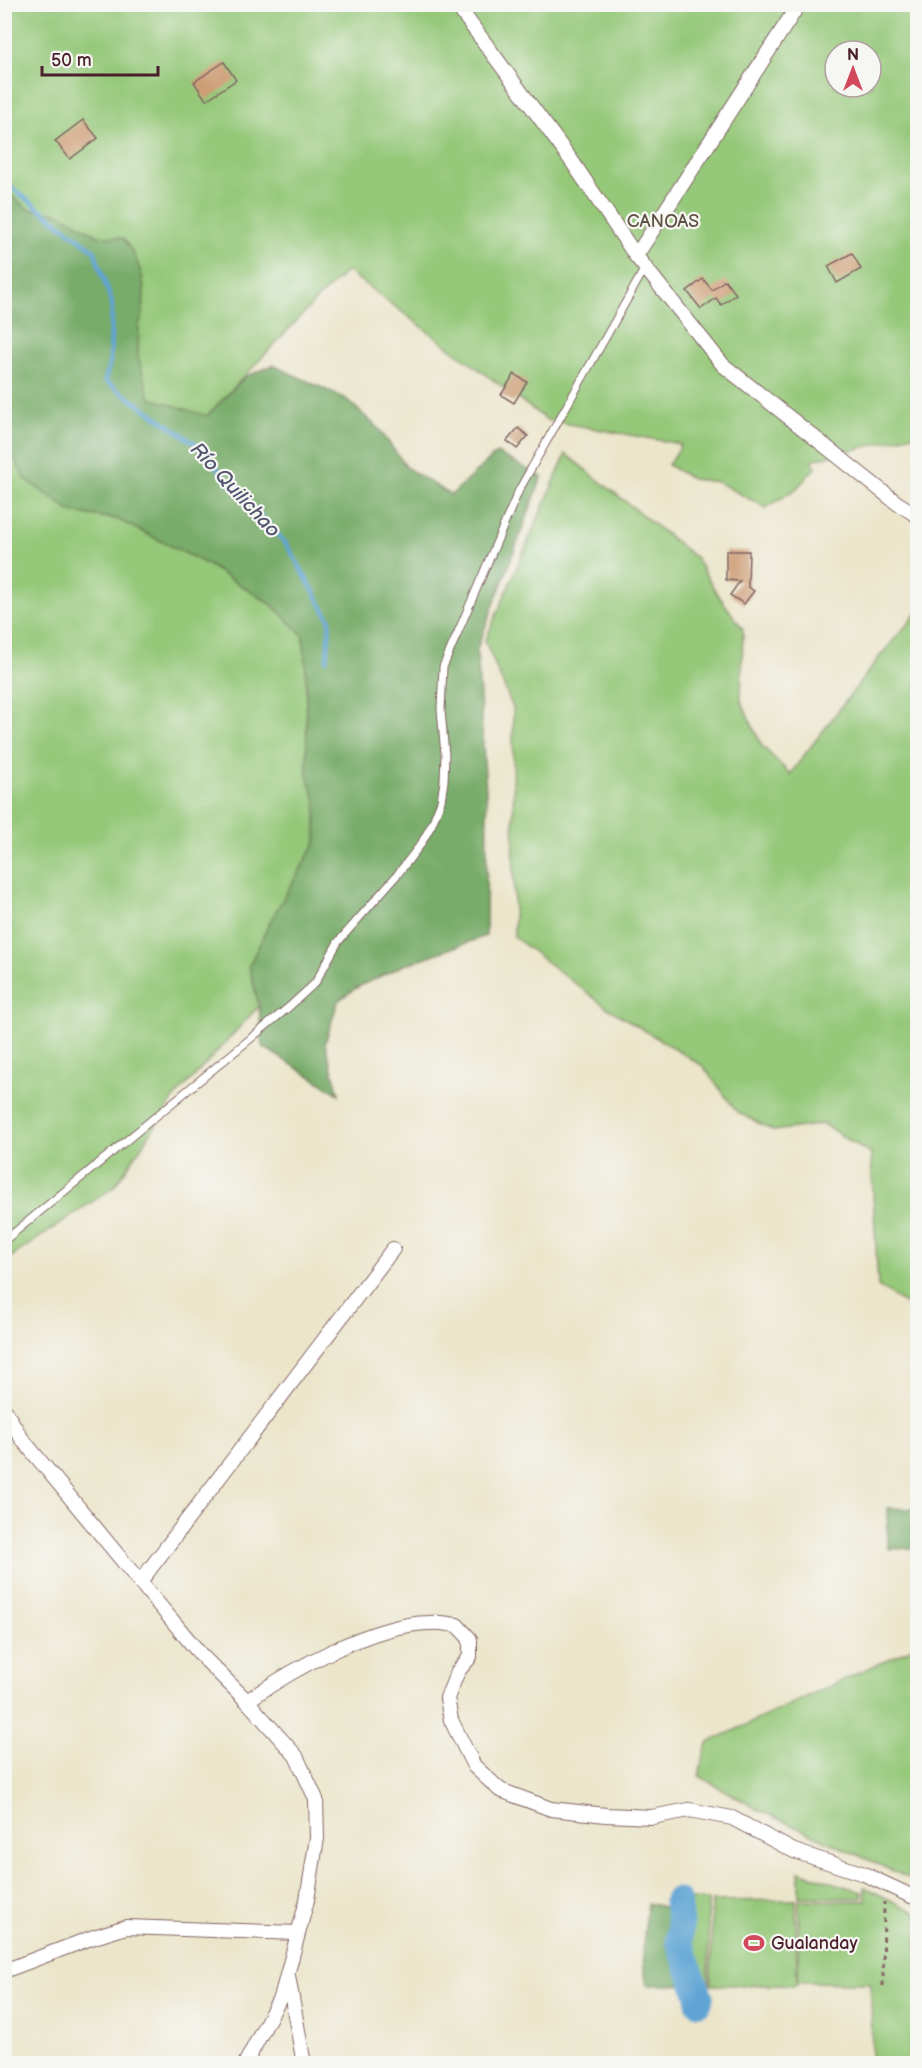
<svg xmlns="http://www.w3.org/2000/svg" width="922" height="2068" viewBox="0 0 922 2068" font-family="'Balsamiq Sans',sans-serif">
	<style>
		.green { fill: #95c879; stroke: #707452; stroke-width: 1.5; fill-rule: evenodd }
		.forest { fill: #78ac69; stroke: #61664a; stroke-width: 1.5 }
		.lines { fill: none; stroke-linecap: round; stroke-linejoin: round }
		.stream { stroke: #5ea4d4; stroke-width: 4.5 }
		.river { stroke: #5ea4d4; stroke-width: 27 }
		.building { fill: #cd9d76 }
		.lane-casing { stroke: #826463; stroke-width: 9 }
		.street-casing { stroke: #826463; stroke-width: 16 }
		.path { stroke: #826463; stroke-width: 3; stroke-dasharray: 4.5 4.5; stroke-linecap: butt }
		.lane { stroke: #fff; stroke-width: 7 }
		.street { stroke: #fff; stroke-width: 14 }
		.labels { text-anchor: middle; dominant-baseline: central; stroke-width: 4.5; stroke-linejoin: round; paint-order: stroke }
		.park-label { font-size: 18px; fill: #605242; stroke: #f6f6f2 }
		.poi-label { font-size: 18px; fill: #4a1f2b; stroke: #f6f6f2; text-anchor: start }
		.water-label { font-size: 20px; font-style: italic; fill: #52546f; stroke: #f6f6f2 }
	</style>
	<rect width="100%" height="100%" fill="#f6f6f2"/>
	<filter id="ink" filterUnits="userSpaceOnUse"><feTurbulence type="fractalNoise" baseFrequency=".0167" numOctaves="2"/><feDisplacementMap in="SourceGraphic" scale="12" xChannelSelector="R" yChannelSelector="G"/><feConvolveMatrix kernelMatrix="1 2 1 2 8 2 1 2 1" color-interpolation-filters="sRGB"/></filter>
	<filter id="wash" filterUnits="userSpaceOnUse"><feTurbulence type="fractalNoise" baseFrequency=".008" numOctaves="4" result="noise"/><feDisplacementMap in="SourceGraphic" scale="24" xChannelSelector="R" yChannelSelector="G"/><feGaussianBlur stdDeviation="1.35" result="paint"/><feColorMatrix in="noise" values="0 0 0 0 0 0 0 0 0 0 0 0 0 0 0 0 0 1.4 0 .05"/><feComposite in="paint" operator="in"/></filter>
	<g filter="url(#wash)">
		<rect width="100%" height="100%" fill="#ebe5ca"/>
		<!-- green -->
		<g class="green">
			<path d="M5,5H917V434L812,460L816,467L796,489L766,508L718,482L692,479L668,465L679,449L680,444L547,420L347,271L319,297L207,416L71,512L117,519L205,563L271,604L303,635L306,667L307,774L316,801V842L271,920L249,966L259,1006L175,1097L114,1187L5,1261ZM835,51H871V87H835Z"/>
			<path d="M566,454L696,558L716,592L743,629L741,701L762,746L790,774L880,656L917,613V1312L878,1286L871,1154L823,1124L774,1131L737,1112L703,1066L606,1007L514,937L513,708L485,641Z"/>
			<path d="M917,1646V1882L759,1810L699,1776L707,1743Z"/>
			<path d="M799,1871L862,1892V1898L799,1897Z"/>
			<path d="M864,1887L917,1913V2063H872L871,1983L798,1982L799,1900L866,1901Z"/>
			<path d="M693,1899L708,1900L709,1984H698L683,1952L678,1900Z"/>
			<path d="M796,1900L797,1985H711L712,1901Z"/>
		</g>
		<!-- forest -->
		<g class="forest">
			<path d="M4,189L28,209L59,213L98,236L123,238L134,254L142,275L144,290L143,314L139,325L138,357L150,398L207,416L245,377L273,365L346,399L379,429L407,468L451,495L497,453L542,477L477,649L487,807L486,936L404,965L356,988L338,1001L325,1043L339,1094L262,1046L259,1006L249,966L271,920L316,842V801L307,774L306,667L303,635L271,604L205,563L117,519L71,512L25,479L5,440Z"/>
			<path d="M887,1508L917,1509V1548L888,1549Z"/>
			<path d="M648,1903L663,1907L675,1904L678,1916L673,1926L678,1933L674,1947C682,1957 683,1972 692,1980V1985H647C640,1957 644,1930 648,1903Z"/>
		</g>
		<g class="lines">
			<!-- stream -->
			<path class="stream" d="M4,182L94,250L112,303L110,361L105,381L196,444L287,545L330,620L327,660"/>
			<!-- river -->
			<path class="river" d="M677,1901L680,1924L679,1942L700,1997L699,2002"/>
		</g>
		<g id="blocks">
			<!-- building -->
			<g class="building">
				<path d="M224,62L236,80L206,100L194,82Z"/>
				<path d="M83,120L98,138L70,159L55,141Z"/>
				<path d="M852,253L861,269L837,283L828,266Z"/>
				<path d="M703,279L712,290L725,280L736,294L721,305L716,298L701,309L687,291Z"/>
				<path d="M514,374L527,382L514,403L501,395Z"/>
				<path d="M518,428L528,436L517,449L507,441Z"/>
				<path d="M726,551H749L748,587L754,591L744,604L730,595L740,581L726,580Z"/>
			</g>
		</g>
	</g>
	<g filter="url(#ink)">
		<use href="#blocks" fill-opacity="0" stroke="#826463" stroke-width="1.5"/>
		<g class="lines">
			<!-- lane casing -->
			<g class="lane-casing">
				<path id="lane" d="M4,1241L289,1007L315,983L338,942L397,875L421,844L432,824L441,801L444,781L445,755L441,710L443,667L519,490L645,268"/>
			</g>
			<!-- street casing -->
			<g class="street-casing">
				<g id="street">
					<path d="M456,4L571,160L636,256L723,365L897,503L918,516"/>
					<path d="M636,256L799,4"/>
					<path d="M4,1409L22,1439L140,1582L201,1655L247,1701L296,1756L316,1799L317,1838L307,1900L282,1994L245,2064"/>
					<path d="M140,1582L393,1249"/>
					<path d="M247,1701C293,1669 372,1624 429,1623C438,1622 448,1624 457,1625L470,1639V1657L458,1671L447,1698L451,1720L474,1766L500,1790L551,1809L606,1815L652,1817L689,1810L732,1818L794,1851L864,1874L911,1896L918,1897"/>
					<path d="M4,1971L91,1938L126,1927L298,1933"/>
					<path d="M288,1976L304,2064"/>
				</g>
			</g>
			<!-- path -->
			<path class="path" d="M883,1986L884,1902"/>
			<!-- lane -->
			<use href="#lane" class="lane"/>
			<!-- street -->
			<use href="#street" class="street"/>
		</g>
	</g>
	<!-- icons -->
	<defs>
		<g id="stadium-bare" transform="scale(1.62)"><path d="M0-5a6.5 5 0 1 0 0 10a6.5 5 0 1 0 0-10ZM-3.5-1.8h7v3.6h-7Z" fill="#d1495b" stroke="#f6f6f2" stroke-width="2.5" paint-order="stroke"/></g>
	</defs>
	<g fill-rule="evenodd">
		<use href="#stadium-bare" x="754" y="1943"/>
	</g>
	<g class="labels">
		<!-- park labels -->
		<g class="park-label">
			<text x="663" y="221">CANOAS</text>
		</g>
		<!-- poi labels -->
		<g class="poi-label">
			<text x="771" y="1943">Gualanday</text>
		</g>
		<!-- water labels -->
		<g class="water-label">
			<text transform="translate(235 490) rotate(47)">Río Quilichao</text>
		</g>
	</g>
	<!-- margin -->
	<rect width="922" height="2068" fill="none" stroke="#f6f6f2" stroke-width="24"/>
	<!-- north arrow -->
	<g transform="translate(853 69)"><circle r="28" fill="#f6f6f2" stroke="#b1a0a2" stroke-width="1.5"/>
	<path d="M0-4.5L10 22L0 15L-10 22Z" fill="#d1495b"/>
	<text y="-9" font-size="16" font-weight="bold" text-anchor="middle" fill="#4a1f2b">N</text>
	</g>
	<!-- scale -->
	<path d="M42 66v9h116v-9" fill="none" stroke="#4a1f2b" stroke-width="3"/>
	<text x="51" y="66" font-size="18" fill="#4a1f2b" stroke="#f6f6f2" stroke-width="4.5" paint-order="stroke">50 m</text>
</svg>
